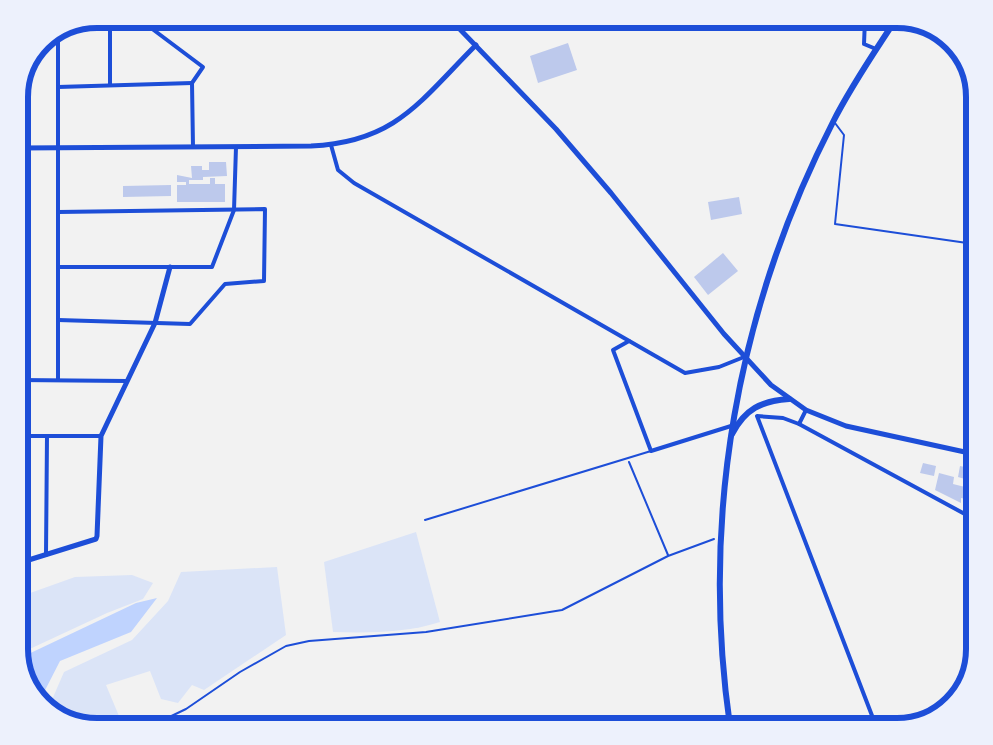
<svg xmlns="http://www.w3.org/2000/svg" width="993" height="745" viewBox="0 0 993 745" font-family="'Public Sans',sans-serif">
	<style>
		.green { fill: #dbe4f7 }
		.water { fill: #bfd3fe }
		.building { fill: #bdc9ec }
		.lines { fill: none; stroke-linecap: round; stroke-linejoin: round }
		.path { stroke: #1d4ed8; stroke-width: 2 }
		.service { stroke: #1d4ed8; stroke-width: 2 }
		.minor { stroke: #1d4ed8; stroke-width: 4 }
		.tertiary { stroke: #1d4ed8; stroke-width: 5 }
		.primary { stroke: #1d4ed8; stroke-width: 6 }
		.rim { fill: none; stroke: #1d4ed8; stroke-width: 6 }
	</style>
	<rect width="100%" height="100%" fill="#f2f2f2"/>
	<!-- green -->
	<g class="green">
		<path d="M416,532L440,622C407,633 367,633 333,632L324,562Z"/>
		<path d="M277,567L286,635L204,690L192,685L178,703L161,699L150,671L106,685L119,716L145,726H96L48,709L64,672L132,640L168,601L181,572Z"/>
		<path d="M132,575L153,583L143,599L107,613L19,654V597L75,577Z"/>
	</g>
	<!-- water -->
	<path class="water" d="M157,598L131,632L60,661L40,700L27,683L20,658L136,603Z"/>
	<!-- building -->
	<g class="building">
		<path d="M568,43L577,70L538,83L530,56Z"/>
		<path d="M209,162H226L227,176L203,177V180H189V184H210V178H215V184H225V202H177V185H186V182H177V175L192,178L191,166H202V170H209Z"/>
		<path d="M171,185V196L123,197V186Z"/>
		<path d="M739,197L742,214L711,220L708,202Z"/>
		<path d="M723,253L738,271L708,295L694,277Z"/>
		<path d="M923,463L936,466L934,476L920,473Z"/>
		<path d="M960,466L974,469L972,481L958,477Z"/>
		<path d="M939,473L954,477L953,484L973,489L971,500L961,498V503L935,490Z"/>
	</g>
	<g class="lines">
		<!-- path -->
		<g class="path">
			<path d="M629,462L668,555"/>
			<path d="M161,721L186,709L240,672L286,646L309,641L426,632L562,610L668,556L714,539"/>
		</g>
		<!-- service -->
		<g class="service">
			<path d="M835,123L844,135L835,224L974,244"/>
			<path d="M425,520L651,451"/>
		</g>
		<!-- minor -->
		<g class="minor">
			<path d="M110,19V85"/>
			<path d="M139,19L203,67L192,83L193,147"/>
			<path d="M865,19L864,44L876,49"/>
			<path d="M58,33V380"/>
			<path d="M58,87L192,83"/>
			<path d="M331,145L338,170L354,183L685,373L719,367L744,357"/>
			<path d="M58,212L265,209L264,281L225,284L190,324L58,320"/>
			<path d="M58,267H212L234,210L236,147"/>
			<path d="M629,341L613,350L651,451L731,426"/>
			<path d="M19,380L127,381"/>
			<path d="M799,424L806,410"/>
			<path d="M19,436H101"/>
			<path d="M46,555L47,436"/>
			<path d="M876,726L757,416L783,418L799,424L974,519"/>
		</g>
		<!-- tertiary -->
		<g class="tertiary">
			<path d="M450,19L556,129L611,193L724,334L771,385L806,410L846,426L974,454"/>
			<path d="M19,148L311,146C396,142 420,101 476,45"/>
			<path d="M19,563L96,539L97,536L101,436L155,323L170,267"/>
		</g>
		<!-- primary -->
		<g class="primary">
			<path d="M732,434C745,409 761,401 789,399"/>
			<path d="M730,726C700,518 737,309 833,122C851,86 874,53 896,19"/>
		</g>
	</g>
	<!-- crop -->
	<path d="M0 0H993V745H0ZM97 28H897A69 69 0 0 1 966 97V649A69 69 0 0 1 897 718H97A69 69 0 0 1 28 649V97A69 69 0 0 1 97 28Z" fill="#edf1fc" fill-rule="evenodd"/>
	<path class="rim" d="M97 28H897A69 69 0 0 1 966 97V649A69 69 0 0 1 897 718H97A69 69 0 0 1 28 649V97A69 69 0 0 1 97 28Z"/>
</svg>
